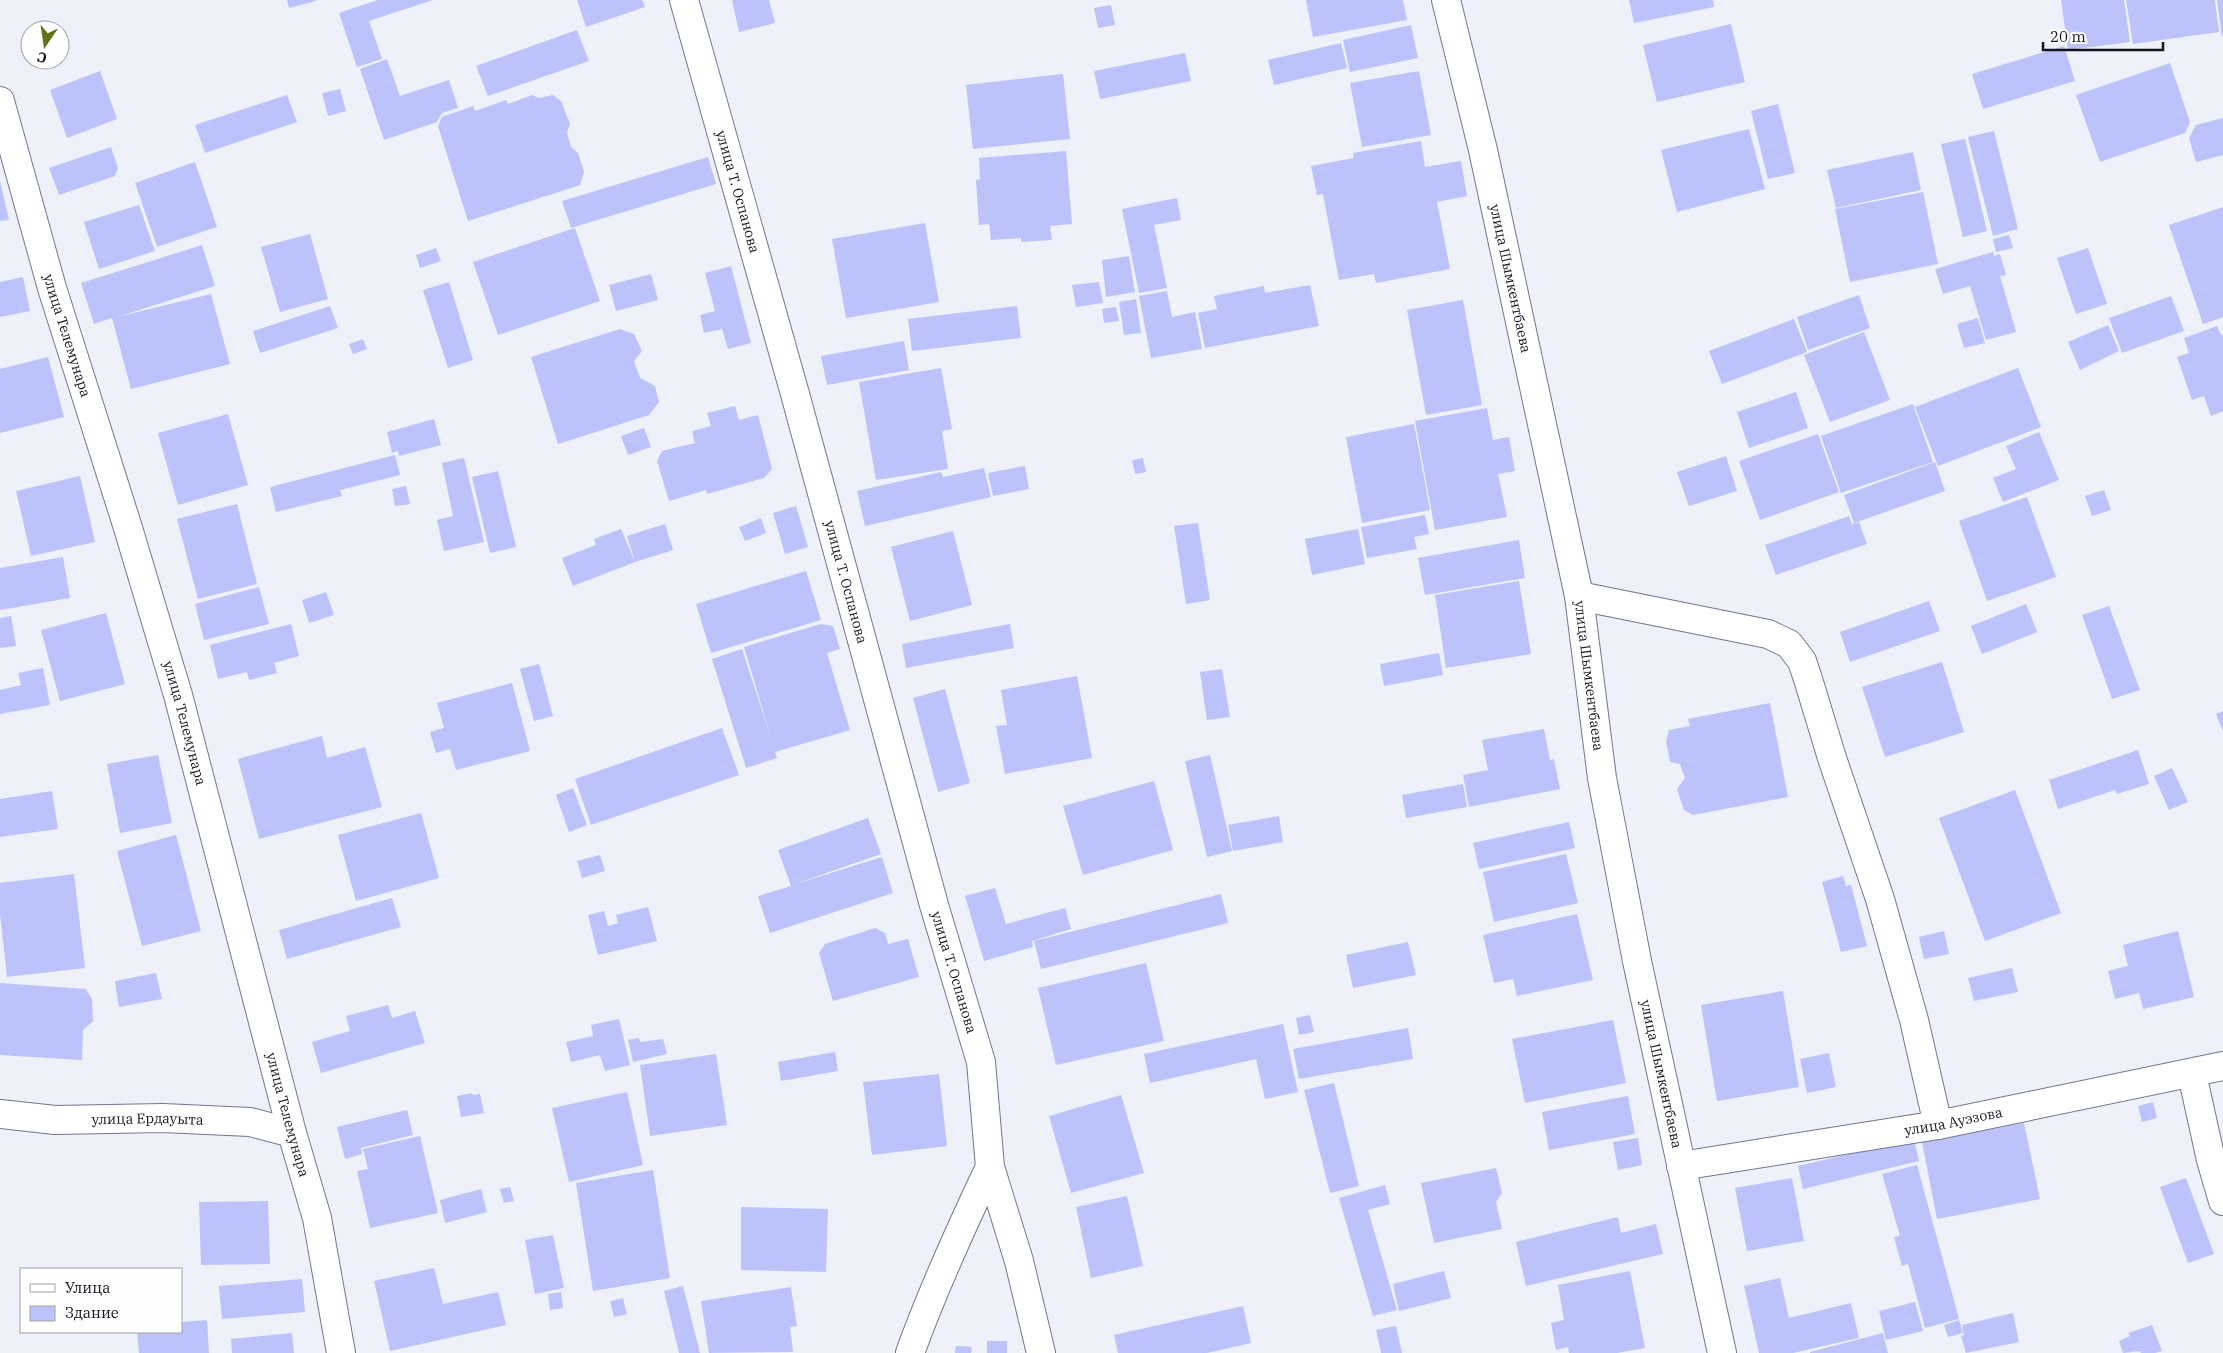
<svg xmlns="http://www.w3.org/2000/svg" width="2223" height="1353" viewBox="0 0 2223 1353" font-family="'IBM Plex Serif',serif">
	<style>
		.building { fill: #bcc3fa }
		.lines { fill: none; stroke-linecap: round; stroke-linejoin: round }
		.minor-casing { stroke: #73768e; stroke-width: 30 }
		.minor { stroke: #fff; stroke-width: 28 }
		.labels { text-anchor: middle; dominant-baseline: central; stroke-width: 4; stroke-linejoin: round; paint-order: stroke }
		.street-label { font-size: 14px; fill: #14151e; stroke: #fefefe }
	</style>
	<rect width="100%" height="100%" fill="#eef0fa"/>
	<!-- building -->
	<g class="building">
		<path d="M287,0H316V1L289,8Z"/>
		<path d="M378,0H433L369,21L382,59L357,67L339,13Z"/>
		<path d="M577,0H642L645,7L586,27Z"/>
		<path d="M732,0H769L775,23L739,32Z"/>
		<path d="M1306,0H1403L1407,20L1313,37Z"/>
		<path d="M1629,0H1713L1714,7L1634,23Z"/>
		<path d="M2061,0H2124L2130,42L2068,50Z"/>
		<path d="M2126,0H2215L2219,32L2133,44Z"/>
		<path d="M2217,0H2223V37H2222Z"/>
		<path d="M1111,5L1115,25L1098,28L1094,8Z"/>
		<path d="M1731,24L1745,82L1657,102L1643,45Z"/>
		<path d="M1411,25L1418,58L1350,72L1343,40Z"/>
		<path d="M577,30L589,61L488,96L476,66Z"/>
		<path d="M1341,43L1347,68L1274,85L1268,60Z"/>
		<path d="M2064,46L2075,81L1983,109L1972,74Z"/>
		<path d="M1185,53L1191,81L1100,99L1094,71Z"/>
		<path d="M387,59L400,96L449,80L458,108L442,113L437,122L384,140L360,69Z"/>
		<path d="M2170,63L2190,122L2185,133L2100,162L2076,95Z"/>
		<path d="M100,71L117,119L67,138L50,90Z"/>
		<path d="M1419,71L1431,135L1362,147L1350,83Z"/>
		<path d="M1063,74L1070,139L973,149L966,85Z"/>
		<path d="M340,89L346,111L328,116L322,93Z"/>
		<path d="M287,95L297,122L205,153L195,125Z"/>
		<path d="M532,95L539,98L553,95L561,101L570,124L567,133L571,147L578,153L584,172L580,185L468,221L438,126L442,117L473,106L475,111L506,100L508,104Z"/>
		<path d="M1778,104L1795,173L1768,179L1751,111Z"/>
		<path d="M2223,118V155L2196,162L2189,138L2196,125Z"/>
		<path d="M1749,129L1765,189L1677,212L1661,150Z"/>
		<path d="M1994,131L2018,229L1993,236L1968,137Z"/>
		<path d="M1965,139L1987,231L1963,237L1941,144Z"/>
		<path d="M1421,141L1425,167L1461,161L1467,196L1437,202L1450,269L1376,283L1374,274L1339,280L1323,194L1317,195L1311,166L1354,158L1353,153Z"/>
		<path d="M111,147L118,168L115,176L59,195L49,168Z"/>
		<path d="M1066,151L1072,224L1050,226L1052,240L1021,242V238L991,240L989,224L979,225L976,180L980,179L979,158Z"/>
		<path d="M1913,152L1921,190L1836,208L1827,170Z"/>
		<path d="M708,157L716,184L571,228L562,201Z"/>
		<path d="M195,162L217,227L157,247L135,183Z"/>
		<path d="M0,181L9,220L0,221Z"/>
		<path d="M1923,192L1938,264L1850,282L1835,209Z"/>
		<path d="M1177,198L1181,220L1154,225L1167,288L1139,293L1122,209Z"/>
		<path d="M139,205L155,251L99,269L84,222Z"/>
		<path d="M2223,207V317L2203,324L2169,225Z"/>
		<path d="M925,223L939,302L846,318L832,239Z"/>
		<path d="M575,228L600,301L498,335L473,262Z"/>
		<path d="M310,234L328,299L280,312L261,247Z"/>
		<path d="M2009,235L2013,248L1996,252L1993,239Z"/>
		<path d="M202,245L215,286L117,317L211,294L230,364L131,389L112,318L94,324L81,283Z"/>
		<path d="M436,248L441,261L420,268L416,255Z"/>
		<path d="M2088,248L2107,304L2076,314L2057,258Z"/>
		<path d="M1993,252L1994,256L2000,254L2006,275L2000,276L2016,332L1986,340L1970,286L1943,294L1935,269Z"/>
		<path d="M1129,256L1135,292L1106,297L1102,260Z"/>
		<path d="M731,266L751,343L728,349L722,329L704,333L700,315L715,311L705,273Z"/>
		<path d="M651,274L658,300L616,311L609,285Z"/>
		<path d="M23,277L30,311L0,317V282Z"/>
		<path d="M449,282L473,360L448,368L423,290Z"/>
		<path d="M1099,282L1103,303L1076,307L1072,285Z"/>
		<path d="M1310,285L1319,326L1205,348L1198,313L1217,309L1214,296L1264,286L1265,293Z"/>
		<path d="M1167,291L1172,317L1195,312L1202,349L1151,358L1139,296Z"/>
		<path d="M1859,295L1870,328L1808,350L1797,317Z"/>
		<path d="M2171,296L2184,331L2122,353L2109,318Z"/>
		<path d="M1136,299L1141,333L1124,335L1119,302Z"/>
		<path d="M1463,300L1482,405L1426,415L1407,310Z"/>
		<path d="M330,306L338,328L260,353L253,331Z"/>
		<path d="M1017,306L1021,338L912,351L908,319Z"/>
		<path d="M1116,307L1119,321L1104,323L1102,309Z"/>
		<path d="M1978,318L1985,343L1964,348L1957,324Z"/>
		<path d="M1794,319L1807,352L1722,384L1709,351Z"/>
		<path d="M2108,325L2119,351L2080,370L2068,342Z"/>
		<path d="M2217,326L2221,335L2223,334V411L2211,416L2204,396L2192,400L2177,357L2189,353L2184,338Z"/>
		<path d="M620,329L634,334L642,351L634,361L640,378L655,386L659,402L649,415L558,444L531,357Z"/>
		<path d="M1864,332L1890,400L1830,422L1804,355Z"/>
		<path d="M363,339L367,349L353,354L349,344Z"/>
		<path d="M904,341L909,370L827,385L821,356Z"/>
		<path d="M48,357L64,417L0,433V369Z"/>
		<path d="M941,368L952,429L942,431L948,469L876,480L859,382Z"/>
		<path d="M2018,368L2041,427L1938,466L1915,407Z"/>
		<path d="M1796,392L1808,428L1749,448L1737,412Z"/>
		<path d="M1913,404L1933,462L1841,493L1821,436Z"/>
		<path d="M735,406L739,420L758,415L772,469L764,478L707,494L706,490L669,501L657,461L662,451L695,443L692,431L711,426L707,413Z"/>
		<path d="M1487,408L1493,440L1509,437L1515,471L1498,474L1507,517L1435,530L1415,421Z"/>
		<path d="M228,414L248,485L178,505L158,433Z"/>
		<path d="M434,419L441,445L399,456L398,451L392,453L387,432Z"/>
		<path d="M1414,424L1430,510L1362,523L1346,437Z"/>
		<path d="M644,428L651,447L628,455L621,436Z"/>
		<path d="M2039,432L2059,480L2003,502L1993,478L2016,469L2006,446Z"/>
		<path d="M1818,434L1839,492L1760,520L1739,461Z"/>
		<path d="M395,455L400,475L340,490L342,496L276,512L270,487Z"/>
		<path d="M1726,456L1737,491L1689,506L1677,472Z"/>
		<path d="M464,458L484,542L444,551L437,520L453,516L442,463Z"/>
		<path d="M1143,458L1146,472L1135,474L1132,460Z"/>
		<path d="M1935,462L1945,491L1854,523L1844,495Z"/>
		<path d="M1025,466L1029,489L993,496L988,473Z"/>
		<path d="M984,468L991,497L865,526L857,491L941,472L943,477Z"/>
		<path d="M498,471L516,547L490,553L472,477Z"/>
		<path d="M80,476L95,542L31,556L16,491Z"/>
		<path d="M406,486L410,504L395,506L392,489Z"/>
		<path d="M2104,490L2111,510L2092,516L2085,496Z"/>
		<path d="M2027,497L2056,577L1987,601L1959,521Z"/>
		<path d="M237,504L257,584L198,599L177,519Z"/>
		<path d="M796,506L808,547L785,554L773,513Z"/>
		<path d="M1425,515L1429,534L1414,537L1417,549L1367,558L1361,527Z"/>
		<path d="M1849,516L1852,524L1849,525L1859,522L1867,544L1776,575L1765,545Z"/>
		<path d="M761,518L766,533L745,541L739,527Z"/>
		<path d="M1198,523L1210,600L1186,604L1174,526Z"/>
		<path d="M665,524L673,550L635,562L627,536Z"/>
		<path d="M621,529L635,562L573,586L562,558L596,545L594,539Z"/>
		<path d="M1358,529L1365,564L1312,575L1305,539Z"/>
		<path d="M953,531L972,605L910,621L891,547Z"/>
		<path d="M1519,540L1525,578L1425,595L1418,558Z"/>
		<path d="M63,557L70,598L0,610V568Z"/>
		<path d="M806,571L821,620L711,653L696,604Z"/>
		<path d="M1519,581L1531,654L1446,668L1435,595Z"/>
		<path d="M259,587L269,624L204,640L195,604Z"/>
		<path d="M326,592L334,615L309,623L302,600Z"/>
		<path d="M1929,601L1940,631L1850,662L1840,632Z"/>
		<path d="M2026,604L2037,632L1982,654L1971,626Z"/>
		<path d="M2109,606L2140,690L2112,699L2082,615Z"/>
		<path d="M106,613L125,684L60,701L41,630Z"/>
		<path d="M11,616L16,646L0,648V618Z"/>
		<path d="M291,624L299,656L274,663L277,673L249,680L247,672L218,679L210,645Z"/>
		<path d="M821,624L833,626L840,649L827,653L850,730L775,752L777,758L746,768L712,659L742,649L772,741L744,647Z"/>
		<path d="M1010,624L1014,648L906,668L902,644Z"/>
		<path d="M1439,653L1443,675L1384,686L1380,664Z"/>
		<path d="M1942,662L1964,732L1885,757L1862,687Z"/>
		<path d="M539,664L553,716L534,721L520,669Z"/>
		<path d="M43,668L50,705L0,714V690L21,685L18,673Z"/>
		<path d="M1222,669L1230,717L1207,720L1200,672Z"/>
		<path d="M1077,676L1092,758L1005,774L996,726L1007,725L1001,690Z"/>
		<path d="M512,683L530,751L456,770L450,749L436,753L430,732L444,728L437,703Z"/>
		<path d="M945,689L970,783L938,792L913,698Z"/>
		<path d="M1770,703L1788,797L1693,815L1684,810L1677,789L1685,778L1680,764L1670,762L1666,741L1669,730L1690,726L1688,719Z"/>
		<path d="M2223,711V731L2216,714Z"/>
		<path d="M722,728L739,775L591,825L575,779Z"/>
		<path d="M1544,729L1550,760L1554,759L1560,789L1469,807L1463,775L1488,770L1482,740Z"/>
		<path d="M322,736L327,758L365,747L382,807L259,839L238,759Z"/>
		<path d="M2138,750L2149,784L2117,794L2115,790L2058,809L2049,780Z"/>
		<path d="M158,755L172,823L120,833L107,764Z"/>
		<path d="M1210,755L1232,851L1207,857L1185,761Z"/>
		<path d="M2172,768L2188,802L2169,810L2154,776Z"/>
		<path d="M1154,781L1173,850L1083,875L1063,806Z"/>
		<path d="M1463,784L1467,807L1406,818L1402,795Z"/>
		<path d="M573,788L587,825L569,832L556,795Z"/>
		<path d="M2015,790L2061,913L1985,941L1939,818Z"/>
		<path d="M52,791L58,829L0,837V799Z"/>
		<path d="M421,813L439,878L356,901L338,835Z"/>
		<path d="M1279,816L1283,842L1233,851L1228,825Z"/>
		<path d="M868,818L881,854L792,885L882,857L893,893L770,933L758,896L791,886L778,850Z"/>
		<path d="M1569,822L1575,848L1479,869L1473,843Z"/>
		<path d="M176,835L201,931L142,946L117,851Z"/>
		<path d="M1566,854L1578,903L1494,922L1483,872Z"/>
		<path d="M600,855L605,871L582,878L577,861Z"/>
		<path d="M74,874L85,968L7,977L0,914V883Z"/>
		<path d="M1843,876L1846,886L1851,885L1867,946L1841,952L1822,882Z"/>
		<path d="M995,888L1006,924L1065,908L1071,929L1032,941L1033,947L984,961L965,896Z"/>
		<path d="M1221,894L1228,923L1041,969L1034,941Z"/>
		<path d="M392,898L401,927L287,959L279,930Z"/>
		<path d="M648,907L657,941L598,955L588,915L604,911L608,926L618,923L616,915Z"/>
		<path d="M1577,914L1593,980L1517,996L1513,979L1494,983L1483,935Z"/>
		<path d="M875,928L885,933L888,944L908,939L919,977L833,1001L819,953L825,944Z"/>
		<path d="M1944,931L1949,954L1924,959L1919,937Z"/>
		<path d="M2178,931L2194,997L2143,1009L2139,993L2115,999L2108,971L2128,966L2123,945Z"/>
		<path d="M1408,942L1416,975L1353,988L1346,955Z"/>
		<path d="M1146,963L1164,1041L1056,1065L1038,988Z"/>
		<path d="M2012,968L2018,992L1974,1001L1968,978Z"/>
		<path d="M156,973L162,999L119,1007L115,981Z"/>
		<path d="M0,983L86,989L92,999L93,1021L83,1030L82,1060L0,1055Z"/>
		<path d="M1783,991L1799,1087L1717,1101L1701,1005Z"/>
		<path d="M388,1005L392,1018L415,1011L425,1043L321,1073L312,1042L350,1031L346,1016Z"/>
		<path d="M1310,1015L1314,1032L1299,1035L1296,1018Z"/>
		<path d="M619,1019L630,1065L605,1071L600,1055L571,1062L566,1042L593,1036L591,1025Z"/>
		<path d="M1613,1020L1626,1083L1525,1103L1512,1039Z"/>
		<path d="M1283,1024L1298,1092L1265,1099L1256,1059L1150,1083L1144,1054Z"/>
		<path d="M1408,1028L1413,1059L1299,1079L1293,1049Z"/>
		<path d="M639,1038L640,1042L663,1039L667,1054L633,1062L628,1040Z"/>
		<path d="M835,1052L838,1071L781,1081L778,1062Z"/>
		<path d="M1829,1053L1836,1087L1807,1093L1800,1059Z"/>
		<path d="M716,1054L727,1125L650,1136L640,1065Z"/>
		<path d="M939,1074L947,1146L872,1155L863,1082Z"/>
		<path d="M1334,1083L1359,1186L1330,1193L1304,1090Z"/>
		<path d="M627,1092L643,1165L569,1182L552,1108Z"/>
		<path d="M472,1093L473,1095L480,1094L484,1113L461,1117L457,1096Z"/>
		<path d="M1121,1095L1144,1173L1071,1193L1049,1116Z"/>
		<path d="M1628,1096L1635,1134L1549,1150L1542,1112Z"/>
		<path d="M2153,1102L2157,1118L2142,1122L2138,1106Z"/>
		<path d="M407,1110L413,1135L361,1148L362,1154L345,1159L337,1127Z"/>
		<path d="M2024,1123L2040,1199L1937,1219L1922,1142Z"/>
		<path d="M420,1136L438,1213L370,1228L357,1171L368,1169L363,1149Z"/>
		<path d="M1638,1138L1642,1165L1618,1170L1613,1142Z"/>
		<path d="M1914,1139L1919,1161L1803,1189L1798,1166Z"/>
		<path d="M1917,1165L1959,1319L1925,1328L1908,1264L1902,1266L1894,1237L1900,1236L1882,1174Z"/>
		<path d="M1496,1168L1502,1193L1496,1202L1502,1229L1434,1243L1421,1183Z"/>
		<path d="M653,1170L670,1278L593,1291L576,1183Z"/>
		<path d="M1792,1178L1804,1241L1747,1251L1735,1188Z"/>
		<path d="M2186,1178L2214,1254L2188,1263L2160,1187Z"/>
		<path d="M1385,1185L1390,1204L1368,1210L1397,1310L1373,1316L1339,1198Z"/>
		<path d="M510,1187L514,1201L504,1203L500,1189Z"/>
		<path d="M481,1189L487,1212L445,1223L440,1200Z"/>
		<path d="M1127,1196L1143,1266L1091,1278L1076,1207Z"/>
		<path d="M268,1201L270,1264L201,1265L199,1202Z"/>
		<path d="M741,1207L828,1209L826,1272L741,1270Z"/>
		<path d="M1618,1217L1621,1233L1656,1224L1663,1254L1526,1286L1516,1242Z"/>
		<path d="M553,1235L564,1288L535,1294L525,1240Z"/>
		<path d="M434,1268L443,1304L498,1292L506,1325L390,1351L374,1281Z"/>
		<path d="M1444,1271L1451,1298L1399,1311L1393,1284Z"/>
		<path d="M1630,1271L1645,1348L1617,1353H1569L1568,1347L1556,1350L1551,1323L1564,1320L1558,1285Z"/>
		<path d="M1780,1278L1789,1318L1851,1303L1859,1338L1793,1353H1759L1744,1286Z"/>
		<path d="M302,1279L305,1312L222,1319L219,1286Z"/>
		<path d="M683,1286L700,1353H679L664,1291Z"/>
		<path d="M791,1287L797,1326L790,1327L793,1352L709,1353L701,1301Z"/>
		<path d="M561,1292L563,1308L550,1310L548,1294Z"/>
		<path d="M623,1298L627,1314L614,1317L610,1301Z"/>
		<path d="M1915,1302L1923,1331L1886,1340L1879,1311Z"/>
		<path d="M1243,1306L1251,1343L1207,1353H1118L1114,1335Z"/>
		<path d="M2013,1313L2019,1342L1966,1353L1961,1336L1964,1335L1962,1325Z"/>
		<path d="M207,1320L209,1353H139L137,1332H181V1322Z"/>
		<path d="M1959,1320L1963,1333L1948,1337L1944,1325Z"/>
		<path d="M2152,1325L2162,1351L2155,1353H2141L2140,1351L2123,1353L2119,1341L2130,1336L2128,1333Z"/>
		<path d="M1396,1326L1402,1353H1381L1376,1330Z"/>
		<path d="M292,1333L294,1353H232L231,1339Z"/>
		<path d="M1883,1333L1888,1353H1810V1352Z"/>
		<rect x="987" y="1341" width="20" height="12"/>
		<path d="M956,1346L972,1347L971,1353H955Z"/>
	</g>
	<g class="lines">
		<!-- minor casing -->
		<g class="minor-casing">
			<g id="minor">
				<path id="s1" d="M684,0L795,394L934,905L981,1062L990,1167L1019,1261L1041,1353"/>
				<path id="s2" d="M1446,0L1483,150L1579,596L1602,778L1637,961L1722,1353"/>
				<path id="s3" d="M0,101L52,288L128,528L178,695L292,1133L317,1218L341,1353"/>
				<path d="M1579,596L1768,634L1789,644L1802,661L1808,679L1832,758L1880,899L1914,1020L1938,1125"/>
				<path d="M2192,1074L2211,1160L2223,1201"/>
				<path id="s4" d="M0,1114L55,1120L163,1118L250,1122L292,1133"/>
				<path id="s5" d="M1681,1166L1938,1125L2223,1066"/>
				<path d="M910,1353C933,1289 961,1228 990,1167"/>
			</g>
		</g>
		<!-- minor -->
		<use href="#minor" class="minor"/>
	</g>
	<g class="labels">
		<!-- street labels -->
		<g class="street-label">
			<text stroke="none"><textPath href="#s1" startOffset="199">улица Т. Оспанова</textPath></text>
			<text stroke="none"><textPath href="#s2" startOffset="286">улица Шымкентбаева</textPath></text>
			<text stroke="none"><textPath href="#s3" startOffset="244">улица Телемунара</textPath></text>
			<text stroke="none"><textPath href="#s1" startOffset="604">улица Т. Оспанова</textPath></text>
			<text stroke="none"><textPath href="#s2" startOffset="691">улица Шымкентбаева</textPath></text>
			<text stroke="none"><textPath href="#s3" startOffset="649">улица Телемунара</textPath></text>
			<text stroke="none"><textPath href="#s1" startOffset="1009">улица Т. Оспанова</textPath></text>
			<text stroke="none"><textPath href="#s2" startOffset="1096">улица Шымкентбаева</textPath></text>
			<text stroke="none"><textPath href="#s3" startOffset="1054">улица Телемунара</textPath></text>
			<text stroke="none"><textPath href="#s4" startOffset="148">улица Ердауыта</textPath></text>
			<text stroke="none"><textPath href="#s5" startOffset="276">улица Ауэзова</textPath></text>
		</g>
	</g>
	<!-- legend -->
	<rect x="20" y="1268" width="162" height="65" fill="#fefefe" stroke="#a0a1a4"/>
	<rect x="30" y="1284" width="25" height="8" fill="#ffffff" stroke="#a0a1a4"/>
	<text x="65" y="1293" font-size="15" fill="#14151e">Улица</text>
	<rect x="30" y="1306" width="25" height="15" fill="#bcc3fa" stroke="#a0a1a4"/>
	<text x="65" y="1318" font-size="15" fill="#14151e">Здание</text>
	<!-- north arrow -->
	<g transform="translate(45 45) rotate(193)"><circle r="24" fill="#fefefe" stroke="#a0a1a4"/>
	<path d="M0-4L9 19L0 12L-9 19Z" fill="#657019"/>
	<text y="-8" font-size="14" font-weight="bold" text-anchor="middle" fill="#14151e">С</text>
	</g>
	<!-- scale -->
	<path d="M2043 42v8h120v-8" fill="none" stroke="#14151e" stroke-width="2.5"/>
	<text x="2050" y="42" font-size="15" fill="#14151e" stroke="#fefefe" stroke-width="4" paint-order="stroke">20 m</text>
</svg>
